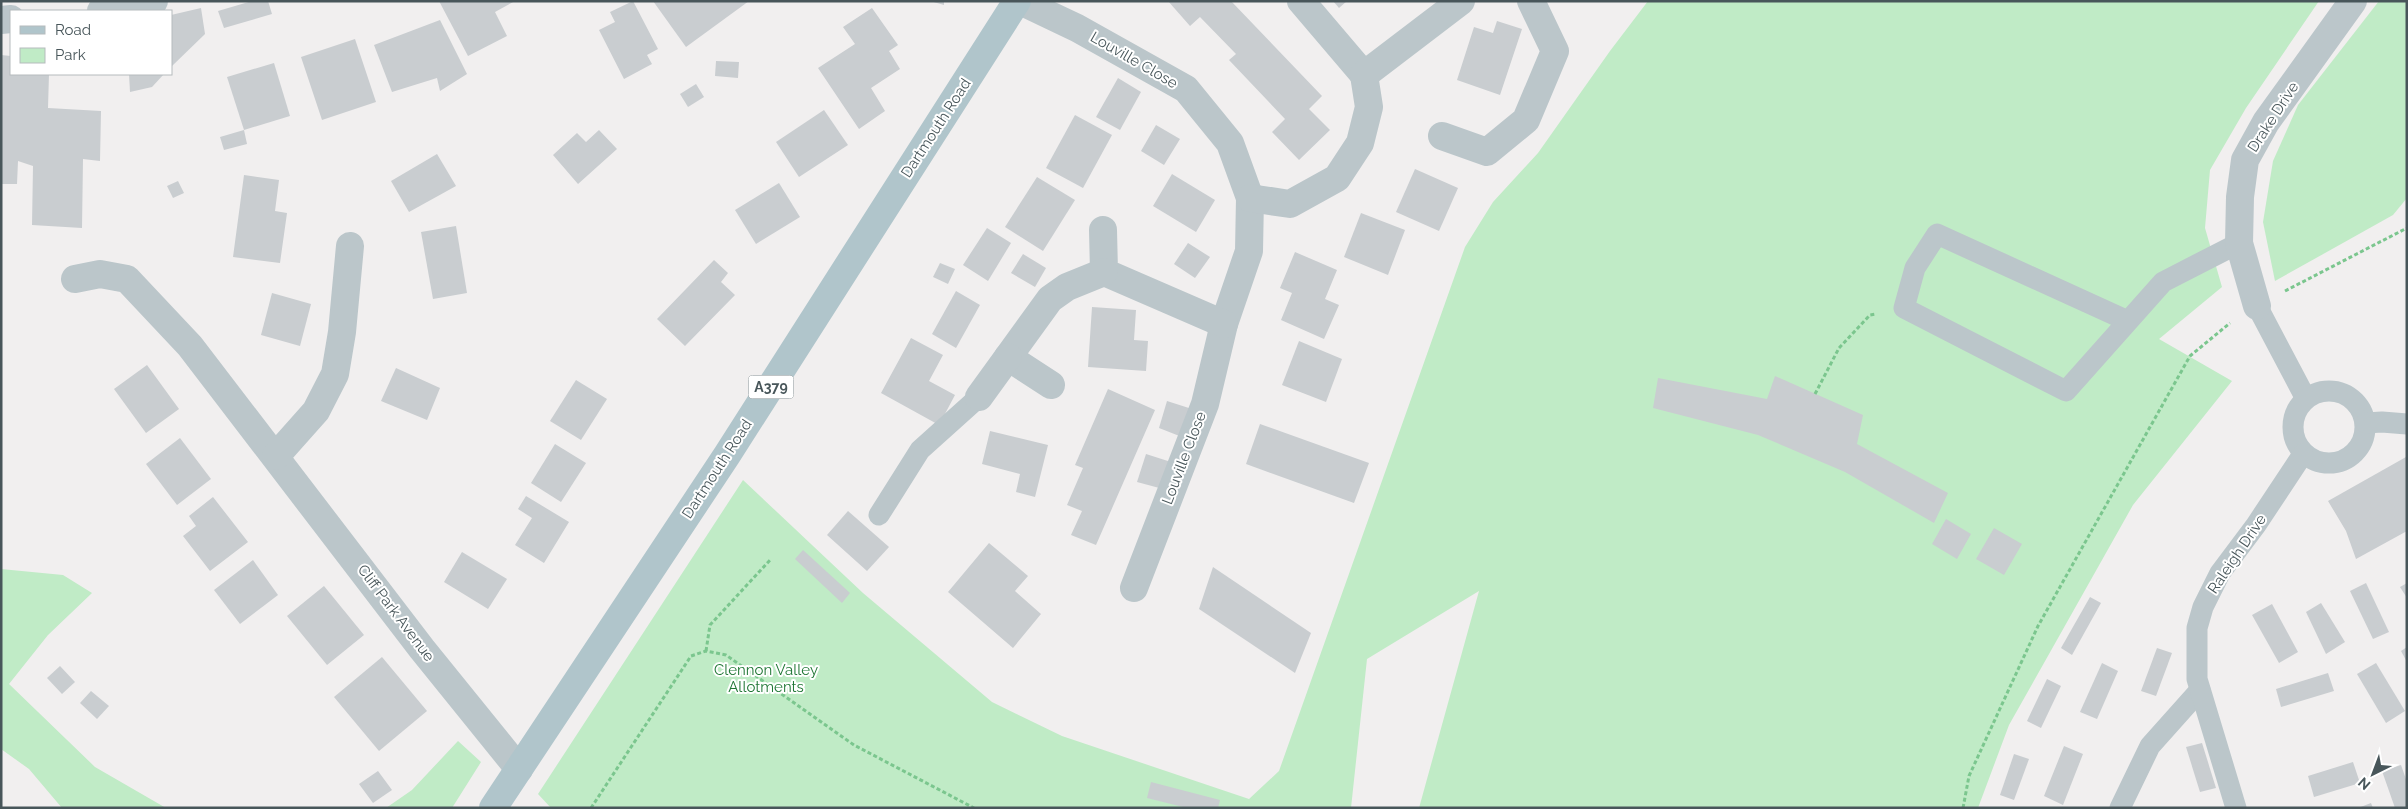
<svg xmlns="http://www.w3.org/2000/svg" width="2408" height="809" viewBox="0 0 2408 809" font-family="Raleway,sans-serif">
	<style>
		.green { fill: #c0ebc6 }
		.building { fill: #c9cdd0 }
		.lines { fill: none; stroke-linecap: round; stroke-linejoin: round }
		.path { stroke: #7bc68e; stroke-width: 3; stroke-dasharray: 4 2.5; stroke-linecap: butt }
		.lane { stroke: #bbc6ca; stroke-width: 21 }
		.street { stroke: #bbc6ca; stroke-width: 28 }
		.primary { stroke: #b0c5cb; stroke-width: 28 }
		.labels { text-anchor: middle; dominant-baseline: central; stroke-width: 4; stroke-linejoin: round; paint-order: stroke }
		.shield { fill: #fff; stroke: #7f898c; stroke-width: 1 }
		.shield-label { font-size: 14px; font-weight: bold; fill: #48565a }
		.street-label { font-size: 15px; fill: #48565a; stroke: #fff }
		.park-label { font-size: 15px; fill: #1f7634; stroke: #fff }
	</style>
	<rect width="100%" height="100%" fill="#f1efef"/>
	<!-- green -->
	<g class="green">
		<path d="M1648,1H2319L2246,108L2210,170L2205,228L2222,287L2159,339L2232,381L2133,505L2009,725L1978,808H1419L1479,591L1367,659L1351,808H551L538,794L743,480L863,593L992,702L1062,736L1249,799L1279,771L1465,247L1493,202L1538,153L1610,51Z"/>
		<path d="M2379,1H2407V198L2393,215L2275,281L2263,222L2273,161L2298,105Z"/>
		<path d="M1,569L63,575L92,593L48,635L9,684L95,767L166,808H62L29,769L1,749Z"/>
		<path d="M458,741L481,762L452,808H386L412,790Z"/>
	</g>
	<!-- building -->
	<g class="building">
		<path d="M252,1H268L272,14L224,28L218,11Z"/>
		<path d="M439,1H515L495,12L507,36L468,56Z"/>
		<path d="M633,1L658,49L647,55L652,64L624,79L599,30L615,22L610,12Z"/>
		<path d="M653,1H749L686,47Z"/>
		<path d="M930,1H944V5Z"/>
		<path d="M1168,1H1231L1322,96L1309,109L1330,130L1299,160L1272,132L1285,119L1229,60L1236,54L1200,17L1190,26Z"/>
		<path d="M1333,1H1347L1339,8Z"/>
		<path d="M201,8L205,34L171,67V15Z"/>
		<path d="M872,8L898,45L889,51L900,69L871,88L885,111L859,129L818,68L855,44L843,27Z"/>
		<path d="M440,20L467,74L440,91L437,78L392,92L374,45Z"/>
		<path d="M1497,21L1522,29L1500,95L1457,80L1474,27L1493,33Z"/>
		<path d="M355,39L376,102L322,120L301,57Z"/>
		<path d="M1,55L11,56V74H49L48,108L101,111L100,161L83,159L82,228L32,225L33,166L18,161L17,184H1Z"/>
		<path d="M716,61L739,62L738,78L715,76Z"/>
		<path d="M274,63L290,116L244,130L227,77Z"/>
		<path d="M129,74H164L152,87L130,92Z"/>
		<path d="M1118,78L1141,92L1120,130L1096,117Z"/>
		<path d="M696,84L704,97L688,107L680,94Z"/>
		<path d="M824,110L848,145L799,177L776,142Z"/>
		<path d="M1075,115L1112,135L1083,188L1046,168Z"/>
		<path d="M1156,125L1180,139L1164,165L1141,151Z"/>
		<path d="M244,130L247,144L224,150L220,137Z"/>
		<path d="M599,130L617,149L578,184L553,155L577,133L586,142Z"/>
		<path d="M437,154L456,186L409,212L391,181Z"/>
		<path d="M1415,169L1458,188L1439,231L1396,212Z"/>
		<path d="M1172,174L1215,200L1196,232L1153,206Z"/>
		<path d="M244,175L279,180L275,211L287,213L280,263L233,257Z"/>
		<path d="M1037,177L1075,200L1043,251L1005,227Z"/>
		<path d="M178,181L184,193L173,198L167,186Z"/>
		<path d="M779,183L800,217L756,244L735,210Z"/>
		<path d="M1361,213L1405,230L1388,275L1344,257Z"/>
		<path d="M456,226L467,293L433,299L421,232Z"/>
		<path d="M987,228L1011,243L988,281L963,265Z"/>
		<path d="M1188,243L1210,257L1195,278L1174,264Z"/>
		<path d="M1295,252L1337,270L1325,299L1339,305L1324,339L1281,320L1292,293L1280,288Z"/>
		<path d="M1023,254L1046,268L1035,287L1011,273Z"/>
		<path d="M714,260L728,273L721,282L735,295L685,346L657,319Z"/>
		<path d="M940,263L955,269L948,284L933,277Z"/>
		<path d="M956,291L980,305L956,348L932,334Z"/>
		<path d="M272,293L311,304L300,346L261,335Z"/>
		<path d="M1092,307L1136,310L1134,340L1148,341L1146,371L1088,367Z"/>
		<path d="M911,338L943,355L929,381L955,395L939,425L881,393Z"/>
		<path d="M1299,341L1342,359L1326,402L1282,385Z"/>
		<path d="M147,365L179,409L146,433L114,389Z"/>
		<path d="M396,368L440,388L427,420L381,401Z"/>
		<path d="M1775,376L1863,415L1857,444L1948,493L1934,523L1845,472L1758,435L1653,408L1658,378L1767,399Z"/>
		<path d="M576,380L607,399L581,440L550,421Z"/>
		<path d="M1108,389L1155,410L1096,545L1071,535L1082,511L1067,505L1083,468L1075,465Z"/>
		<path d="M1167,401L1192,409L1182,437L1159,428Z"/>
		<path d="M1260,424L1369,463L1354,503L1246,464Z"/>
		<path d="M990,431L1048,445L1035,497L1016,492L1020,474L982,464Z"/>
		<path d="M180,438L211,479L177,505L146,464Z"/>
		<path d="M555,444L586,463L561,502L531,483Z"/>
		<path d="M1146,454L1171,462L1163,489L1137,482Z"/>
		<path d="M2406,457L2407,531L2356,559L2346,531L2328,501Z"/>
		<path d="M526,496L569,522L544,563L515,545L532,518L518,509Z"/>
		<path d="M213,497L248,542L210,571L183,536L196,526L189,516Z"/>
		<path d="M848,511L889,547L867,571L827,535Z"/>
		<path d="M1946,519L1971,534L1957,559L1932,544Z"/>
		<path d="M1994,528L2022,544L2004,575L1976,559Z"/>
		<path d="M989,543L1028,576L1015,591L1041,614L1013,648L948,592Z"/>
		<path d="M803,550L850,593L842,603L795,559Z"/>
		<path d="M462,552L507,579L488,609L444,582Z"/>
		<path d="M253,560L278,595L240,624L214,590Z"/>
		<path d="M1213,567L1311,633L1295,673L1199,609Z"/>
		<path d="M2366,583L2389,632L2373,639L2350,591Z"/>
		<path d="M2407,583V598L2400,587Z"/>
		<path d="M324,586L364,635L327,665L287,616Z"/>
		<path d="M2090,597L2101,603L2072,655L2061,648Z"/>
		<path d="M2321,603L2345,642L2326,654L2306,612Z"/>
		<path d="M2272,604L2298,652L2279,663L2252,615Z"/>
		<path d="M2407,647V662L2401,651Z"/>
		<path d="M2157,648L2172,653L2156,696L2141,691Z"/>
		<path d="M382,657L427,711L379,751L334,697Z"/>
		<path d="M2102,663L2118,671L2097,719L2080,712Z"/>
		<path d="M2376,663L2405,711L2386,723L2357,674Z"/>
		<path d="M60,666L75,682L62,694L47,678Z"/>
		<path d="M2328,673L2334,691L2281,707L2276,689Z"/>
		<path d="M2047,679L2061,686L2041,728L2027,721Z"/>
		<path d="M91,691L109,706L97,719L80,703Z"/>
		<path d="M2202,743L2216,788L2200,792L2186,747Z"/>
		<path d="M2064,746L2083,754L2063,805L2044,796Z"/>
		<path d="M2014,754L2029,759L2014,800L2000,795Z"/>
		<path d="M2353,762L2360,783L2314,797L2308,776Z"/>
		<path d="M2401,765L2407,782V808H2395L2382,771Z"/>
		<path d="M378,771L392,790L373,803L359,784Z"/>
		<path d="M1151,782L1220,800L1218,808H1187L1147,798Z"/>
		<path d="M2371,803L2373,808H2358Z"/>
	</g>
	<g class="lines">
		<!-- path -->
		<g class="path">
			<path d="M2285,291L2407,228"/>
			<path d="M1815,394L1839,348L1870,315L1876,314"/>
			<path d="M706,651L710,625L771,559"/>
			<path d="M591,808L691,656L706,651L726,655L854,745L974,808"/>
			<path d="M1963,808L1969,776L2038,626L2190,356L2230,323"/>
		</g>
		<!-- lane -->
		<g class="lane">
			<path d="M2257,306L2305,397"/>
			<path d="M2128,321L1937,234L1915,268L1904,308L2066,391L2163,282L2239,243"/>
			<circle cx="2329" cy="427" r="36"/>
			<path d="M2366,423L2382,422L2407,424"/>
			<path d="M879,515L920,450L979,397"/>
			<path d="M2120,808L2150,746L2200,690"/>
			<path d="M2236,808L2197,679V628L2203,607L2220,573L2256,525L2303,454"/>
		</g>
		<!-- street -->
		<g class="street">
			<path d="M1020,1L1077,28L1186,89L1230,143L1250,198L1249,251L1224,324L1205,404L1134,588"/>
			<path d="M1301,1L1364,75"/>
			<path d="M101,11L154,1"/>
			<path d="M1,20L11,19"/>
			<path d="M1442,136L1487,152L1526,120L1555,51L1531,1"/>
			<path d="M1250,198L1290,204L1337,178L1360,143L1369,107L1364,75L1461,1"/>
			<path d="M1103,230L1104,272L1224,324"/>
			<path d="M75,279L100,274L127,279L190,346L422,649L519,769"/>
			<path d="M2257,306L2239,243L2240,197L2245,160L2266,122L2353,1"/>
			<path d="M1051,385L1008,357L1050,299L1067,287L1104,272"/>
			<path d="M979,397L1008,357"/>
			<path d="M276,456L316,411L335,374L342,332L350,246"/>
		</g>
		<!-- primary -->
		<path class="primary" d="M493,808L727,455L1017,1"/>
	</g>
	<g class="labels">
		<!-- shield labels -->
		<rect class="shield" x="748.5" y="375.5" width="45" height="23" rx="4"/>
		<g class="shield-label">
			<text x="771" y="387">A379</text>
		</g>
		<!-- street labels -->
		<g class="street-label">
			<text transform="translate(1134 60) rotate(30)">Louville Close</text>
			<text transform="translate(2273 117) rotate(-57)">Drake Drive</text>
			<text transform="translate(936 128) rotate(-57)">Dartmouth Road</text>
			<text transform="translate(1184 458) rotate(-69)">Louville Close</text>
			<text transform="translate(717 469) rotate(-57)">Dartmouth Road</text>
			<text transform="translate(2237 554) rotate(-56)">Raleigh Drive</text>
			<text transform="translate(396 613) rotate(53)">Cliff Park Avenue</text>
		</g>
		<!-- park labels -->
		<g class="park-label">
			<text x="766" y="670">Clennon Valley<tspan x="766" dy="17">Allotments</tspan></text>
		</g>
	</g>
	<!-- border -->
	<rect width="2408" height="809" fill="none" stroke="#48565a" stroke-width="5"/>
	<!-- legend -->
	<rect x="10" y="10" width="162" height="65" fill="#ffffff" stroke="#b6bbbd"/>
	<rect x="20" y="26" width="25" height="8" fill="#b0c5cb" stroke="#b6bbbd"/>
	<text x="55" y="35" font-size="15" fill="#48565a">Road</text>
	<rect x="20" y="48" width="25" height="15" fill="#c0ebc6" stroke="#b6bbbd"/>
	<text x="55" y="60" font-size="15" fill="#48565a">Park</text>
	<!-- north arrow -->
	<g transform="translate(2373 774) rotate(222)" stroke="#ffffff" stroke-width="4" paint-order="stroke">
	<path d="M0-4L9 19L0 12L-9 19Z" fill="#48565a"/>
	<text y="-8" font-size="14" font-weight="bold" text-anchor="middle" fill="#48565a">N</text>
	</g>
</svg>
